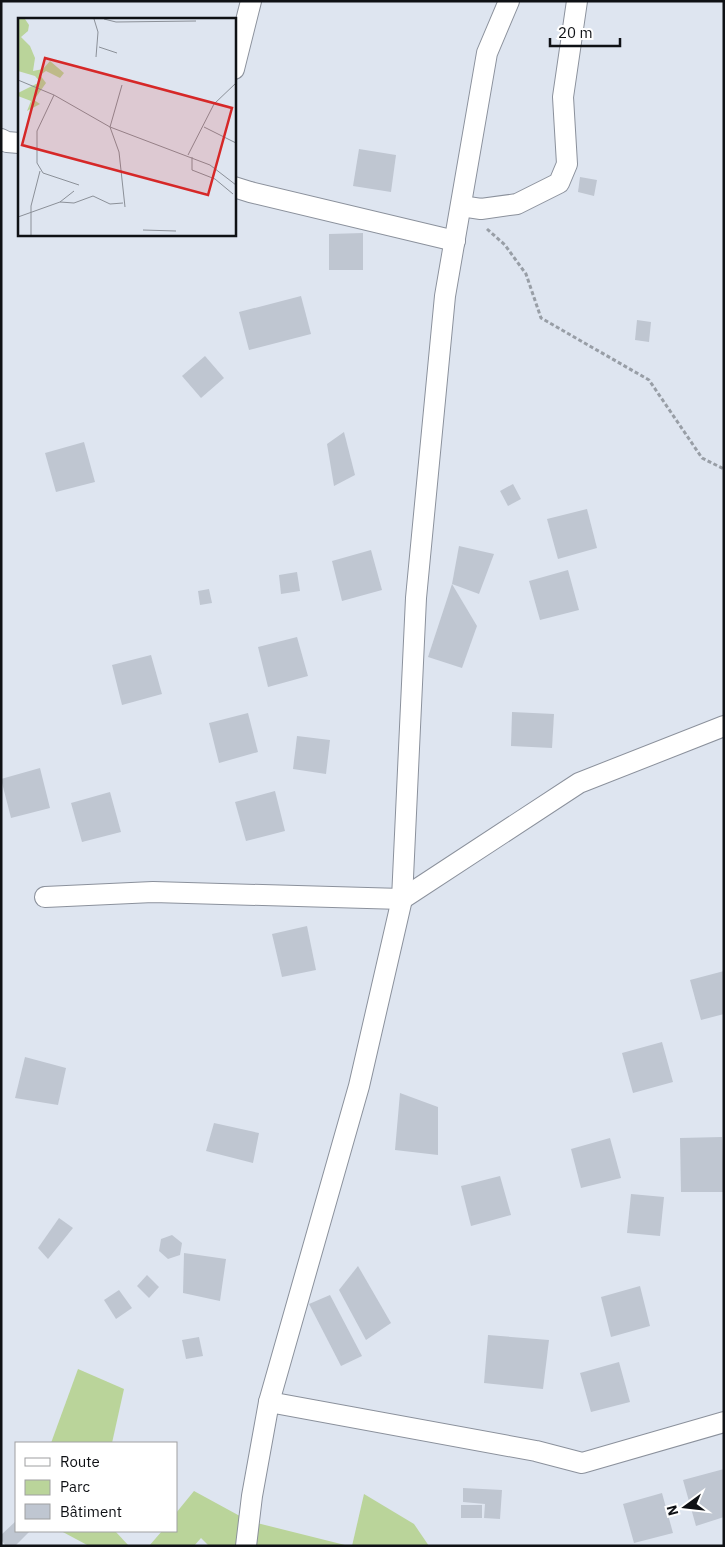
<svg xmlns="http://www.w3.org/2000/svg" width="725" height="1547" viewBox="0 0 725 1547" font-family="'IBM Plex Sans',sans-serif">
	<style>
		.green { fill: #bad49a }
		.building { fill: #bfc6d1 }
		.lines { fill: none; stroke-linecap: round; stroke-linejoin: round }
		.street-casing { stroke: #8b919c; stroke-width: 22 }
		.path { stroke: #989ea6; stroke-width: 3; stroke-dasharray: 4 2.5; stroke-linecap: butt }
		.street { stroke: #fff; stroke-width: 20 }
		.inset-road { fill: none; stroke: #8b9098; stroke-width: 1 }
		.view { fill: #d62828; fill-opacity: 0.15; stroke: #d62828; stroke-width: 2.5 }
		.inset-edge { fill: none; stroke: #0f1115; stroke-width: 2.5 }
	</style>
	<rect width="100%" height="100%" fill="#dee5f0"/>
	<!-- green -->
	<g class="green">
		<path d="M78,1369L124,1389L112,1443H51Z"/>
		<path d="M194,1491L249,1521L349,1546H209L201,1538L194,1546H149L162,1531H176V1513Z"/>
		<path d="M364,1494L414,1524L429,1546H352Z"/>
		<path d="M61,1531H115L129,1546H89Z"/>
	</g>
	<!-- building -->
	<g class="building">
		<path d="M359,149L396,155L391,192L353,186Z"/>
		<path d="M580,177L597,180L594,196L578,192Z"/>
		<path d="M363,233V270H329V234Z"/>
		<path d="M301,296L311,334L249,350L239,312Z"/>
		<path d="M637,320L651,322L649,342L635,340Z"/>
		<path d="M205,356L224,378L201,398L182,376Z"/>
		<path d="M344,432L355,475L334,486L327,444Z"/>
		<path d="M84,442L95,482L56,492L45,453Z"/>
		<path d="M513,484L521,499L508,506L500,491Z"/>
		<path d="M587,509L597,548L558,559L547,519Z"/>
		<path d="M459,546L494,554L479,594L452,584Z"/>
		<path d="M371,550L382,590L342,601L332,561Z"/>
		<path d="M568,570L579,610L540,620L529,581Z"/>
		<path d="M297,572L300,591L281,594L279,575Z"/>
		<path d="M452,584L477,626L462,668L428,657Z"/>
		<path d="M209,589L212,603L200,605L198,591Z"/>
		<path d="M297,637L308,676L268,687L258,647Z"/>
		<path d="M151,655L162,694L122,705L112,665Z"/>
		<path d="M512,712L554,714L552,748L511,746Z"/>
		<path d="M248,713L258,752L219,763L209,723Z"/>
		<path d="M297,736L330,740L326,774L293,769Z"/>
		<path d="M40,768L50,808L11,818L1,779Z"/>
		<path d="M275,791L285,831L246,841L235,802Z"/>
		<path d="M110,792L121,832L82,842L71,803Z"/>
		<path d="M307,926L316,970L282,977L272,934Z"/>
		<path d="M724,971V1014L701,1020L690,980Z"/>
		<path d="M662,1042L673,1082L633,1093L622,1053Z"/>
		<path d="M25,1057L66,1068L58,1105L15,1098Z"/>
		<path d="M400,1093L438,1107V1155L395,1150Z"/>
		<path d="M214,1123L259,1133L253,1163L206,1151Z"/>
		<path d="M722,1137L724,1192H681L680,1138Z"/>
		<path d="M610,1138L621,1178L581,1188L571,1149Z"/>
		<path d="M500,1176L511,1215L471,1226L461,1186Z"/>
		<path d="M631,1194L664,1197L660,1236L627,1233Z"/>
		<path d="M59,1218L73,1228L48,1259L38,1248Z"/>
		<path d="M172,1235L182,1243L180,1255L168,1259L159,1251L161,1239Z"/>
		<path d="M184,1253L226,1259L220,1301L183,1293Z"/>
		<path d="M358,1266L391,1323L366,1340L339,1290Z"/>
		<path d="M147,1275L159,1287L149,1298L137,1286Z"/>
		<path d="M640,1286L650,1326L611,1337L601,1297Z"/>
		<path d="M119,1290L132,1308L116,1319L104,1300Z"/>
		<path d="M330,1295L362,1356L341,1366L309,1304Z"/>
		<path d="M488,1335L549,1340L543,1389L484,1383Z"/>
		<path d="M199,1337L203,1356L186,1359L182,1340Z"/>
		<path d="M619,1362L630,1402L591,1412L580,1373Z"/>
		<path d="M724,1469V1517L696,1526L683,1480Z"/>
		<path d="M463,1488L502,1490L500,1519L484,1518L485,1504L463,1502Z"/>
		<path d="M662,1493L673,1533L634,1543L623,1504Z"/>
		<rect x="461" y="1505" width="21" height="13"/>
		<path d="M16,1521V1531H30L15,1546H6L1,1540V1535Z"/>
	</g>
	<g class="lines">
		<!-- street casing -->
		<g class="street-casing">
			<g id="street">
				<path d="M234,69L251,1"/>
				<path d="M1,139L7,142L19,143"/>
				<path d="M234,187L250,192L455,241"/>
				<path d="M461,206L481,209L517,204L559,183L567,164L563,97L577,1"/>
				<path d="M45,897L153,892L402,899L579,783L724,726"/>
				<path d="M269,1402L536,1451L582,1463L724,1422"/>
				<path d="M246,1546L252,1496L269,1402L359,1086L402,899L416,598L445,296L487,53L509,1"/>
			</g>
		</g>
		<!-- path -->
		<path class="path" d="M487,229L505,245L526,274L541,318L649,380L702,458L724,469"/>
		<!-- street -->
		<use href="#street" class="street"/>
	</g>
	<!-- overview -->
	<g transform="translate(18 18)">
		<rect width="218" height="218" fill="#dee5f0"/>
		<path d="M0,1H7L11,7L10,13L3,19L12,28L17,40L15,53L25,51L32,43L46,55L42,60L28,53L22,57L28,65L16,82L22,86L9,93L13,83L0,78V75L22,64L17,58L0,53Z" fill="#bad49a"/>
		<path class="inset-road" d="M76,1L80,14L78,39M86,1L98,4L178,3M81,29L99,35M0,62L36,77L92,109L192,147L218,167M104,67L92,109L101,134L107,189M36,77L19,113V145L25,155L61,167M186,109L218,125M170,137L196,86L218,65M174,139V152L197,161L215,176M42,184L56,185L75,178L92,186L105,185M0,199L42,184L56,173M125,212L158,213M13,217V188L22,153"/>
		<path class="view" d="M27,40L214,90L190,177L4,127Z"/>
		<rect width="218" height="218" class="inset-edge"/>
	</g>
	<!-- border -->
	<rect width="725" height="1547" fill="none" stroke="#0f1115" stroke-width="5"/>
	<!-- legend -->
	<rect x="15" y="1442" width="162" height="90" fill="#ffffff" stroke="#9fa0a1"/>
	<rect x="25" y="1458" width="25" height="8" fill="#ffffff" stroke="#9fa0a1"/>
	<text x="60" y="1467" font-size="15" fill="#0f1115">Route</text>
	<rect x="25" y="1480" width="25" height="15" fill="#bad49a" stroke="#9fa0a1"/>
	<text x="60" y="1492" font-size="15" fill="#0f1115">Parc</text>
	<rect x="25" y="1504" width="25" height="15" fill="#bfc6d1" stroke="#9fa0a1"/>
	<text x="60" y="1517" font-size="15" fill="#0f1115">Bâtiment</text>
	<!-- north arrow -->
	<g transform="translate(685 1507) rotate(255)" stroke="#ffffff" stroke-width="4" paint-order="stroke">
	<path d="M0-4L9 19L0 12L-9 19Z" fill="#0f1115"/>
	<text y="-8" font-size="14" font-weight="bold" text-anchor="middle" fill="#0f1115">N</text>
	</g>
	<!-- scale -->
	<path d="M550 38v8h70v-8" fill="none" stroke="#0f1115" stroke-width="2.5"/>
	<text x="558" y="38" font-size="15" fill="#0f1115" stroke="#ffffff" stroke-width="4" paint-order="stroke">20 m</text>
</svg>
